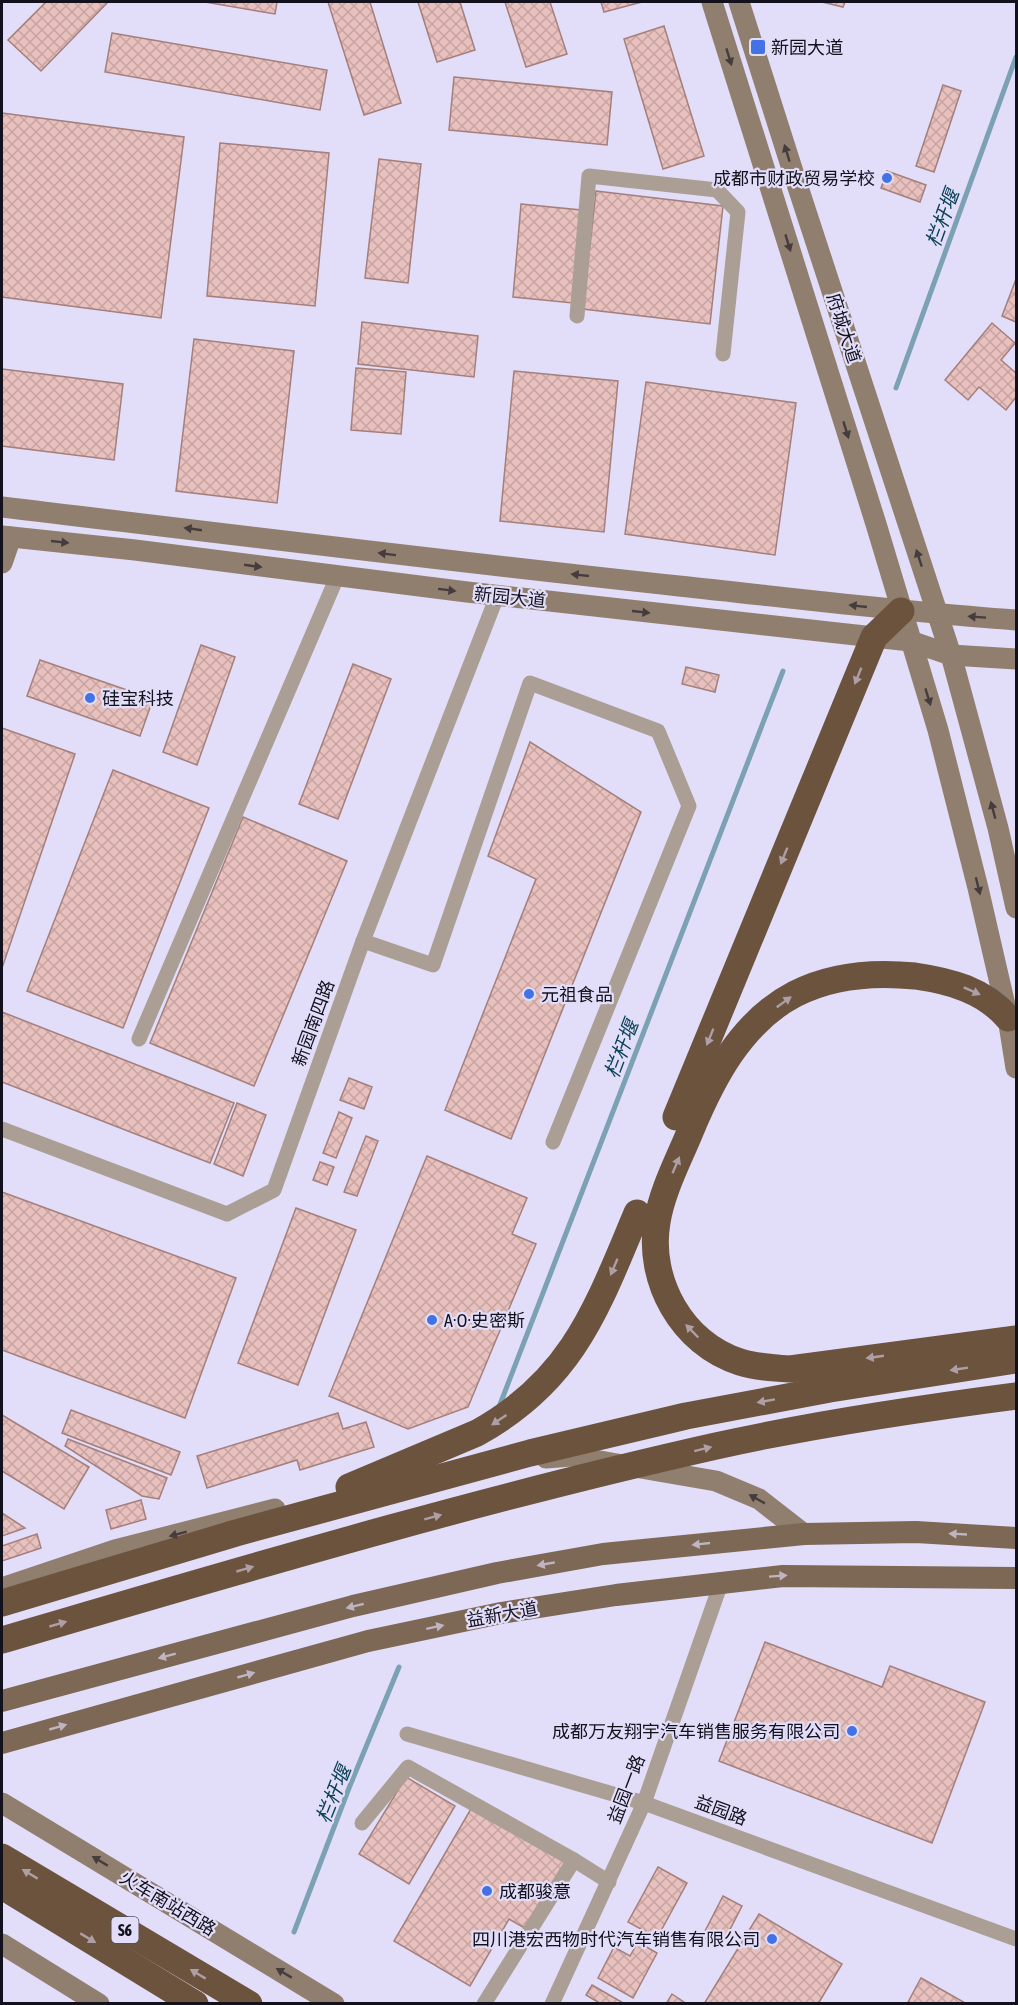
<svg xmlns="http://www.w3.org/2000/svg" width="1018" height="2005" viewBox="0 0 1018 2005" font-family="'Asap Condensed','Noto Sans SC',sans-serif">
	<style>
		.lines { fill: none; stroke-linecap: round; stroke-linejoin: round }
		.stream { stroke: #7ba1b3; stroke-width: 5 }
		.building { fill: url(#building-cross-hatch); stroke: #a47f7c; stroke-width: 1.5 }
		.street { stroke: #ab9f95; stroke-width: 15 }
		.secondary { stroke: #907e6f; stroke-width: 21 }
		.primary { stroke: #7d6755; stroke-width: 22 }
		.highway { stroke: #6c533e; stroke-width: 27 }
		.highway-bridge { stroke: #6c533e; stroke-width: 27 }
		.oneway { fill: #453d3d }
		.oneway2 { fill: #ad9fa5 }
		.oneway3 { fill: #bfb4c0 }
		.poi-dot { fill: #4372e4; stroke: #e2defa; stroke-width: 2 }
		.labels { text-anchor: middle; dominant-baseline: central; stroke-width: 4.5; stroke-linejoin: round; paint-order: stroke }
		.shield { fill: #e2defa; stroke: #514e5f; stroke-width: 1.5 }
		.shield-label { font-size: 16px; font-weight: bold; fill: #13111c }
		.poi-label { font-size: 18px; fill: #13111c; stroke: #e2defa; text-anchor: start }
		.street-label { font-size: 18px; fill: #13111c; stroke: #e2defa }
		.water-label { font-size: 20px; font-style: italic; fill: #0d4357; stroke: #e2defa }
	</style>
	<defs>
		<pattern id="building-cross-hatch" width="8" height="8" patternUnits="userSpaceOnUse" patternTransform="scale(1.5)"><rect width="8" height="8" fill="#e8c0bd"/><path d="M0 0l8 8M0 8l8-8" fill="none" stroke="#c6a4a2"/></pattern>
	</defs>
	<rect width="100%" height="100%" fill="#e2defa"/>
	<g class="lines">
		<!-- stream -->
		<g class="stream">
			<path d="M896,388L1016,57"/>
			<path d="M499,1407L783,671"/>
			<path d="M294,1932L349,1788L399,1667"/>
		</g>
	</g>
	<!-- building -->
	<g class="building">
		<path d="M46,2H108L41,71L8,40Z"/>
		<path d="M205,2H277L275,14Z"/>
		<path d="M328,2H370L401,103L364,115Z"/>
		<path d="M418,2H460L475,50L437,62Z"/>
		<path d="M505,2H550L567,54L526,67Z"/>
		<path d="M601,2H642L604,12Z"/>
		<path d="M822,2H845L843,7Z"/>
		<path d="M664,26L704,156L663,169L624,39Z"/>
		<path d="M112,33L327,70L320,110L105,72Z"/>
		<path d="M454,77L612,92L607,145L449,130Z"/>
		<path d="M943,85L961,91L934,172L916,166Z"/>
		<path d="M2,113L184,137L161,318L2,297Z"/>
		<path d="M220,143L329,153L315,306L207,296Z"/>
		<path d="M379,159L421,164L408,283L365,278Z"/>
		<path d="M887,171L926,185L920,202L881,188Z"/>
		<path d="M596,191L723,206L710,324L583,309Z"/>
		<path d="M521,204L581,210L573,303L513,297Z"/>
		<path d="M1016,279V322L1002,316Z"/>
		<path d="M362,322L478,336L474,377L358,364Z"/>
		<path d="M992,323L1015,343L1001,360L1016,373V397L1006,410L979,387L968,400L945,380Z"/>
		<path d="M194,339L294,351L277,503L176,491Z"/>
		<path d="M356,368L406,372L401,434L351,430Z"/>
		<path d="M2,369L123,384L114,460L2,446Z"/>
		<path d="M514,371L618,381L604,532L500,521Z"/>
		<path d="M646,382L796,403L775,555L625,534Z"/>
		<path d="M201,645L235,657L197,765L163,752Z"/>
		<path d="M40,660L153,699L140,736L27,696Z"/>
		<path d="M353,664L391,679L338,819L299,804Z"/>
		<path d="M686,667L719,675L715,692L682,684Z"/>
		<path d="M2,728L75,754L2,968Z"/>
		<path d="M530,742L641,812L511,1139L445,1110L536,879L488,856Z"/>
		<path d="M113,770L209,808L123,1028L27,991Z"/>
		<path d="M243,817L347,861L254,1086L150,1043Z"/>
		<path d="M2,1012L234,1103L210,1163L2,1082Z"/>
		<path d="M349,1078L372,1087L364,1109L340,1100Z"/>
		<path d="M237,1103L266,1115L243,1176L214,1164Z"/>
		<path d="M339,1112L352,1118L336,1158L323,1153Z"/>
		<path d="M366,1136L378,1141L357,1196L344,1192Z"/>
		<path d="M427,1156L527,1198L512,1234L536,1244L468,1407L408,1429L329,1396Z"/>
		<path d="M320,1162L334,1167L327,1185L313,1180Z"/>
		<path d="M2,1192L236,1278L185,1418L2,1350Z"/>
		<path d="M296,1208L356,1230L298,1385L238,1363Z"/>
		<path d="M71,1410L180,1452L171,1475L62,1433Z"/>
		<path d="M338,1413L343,1429L366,1422L374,1447L300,1470L297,1460L207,1488L197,1456Z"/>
		<path d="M2,1415L89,1467L64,1509L2,1471Z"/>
		<path d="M68,1439L167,1478L159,1499L142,1496L65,1446Z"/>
		<path d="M141,1500L146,1519L111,1529L106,1510Z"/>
		<path d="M2,1513L25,1528L2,1536Z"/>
		<path d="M37,1534L41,1548L2,1561V1546Z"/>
		<path d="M765,1642L882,1687L890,1666L985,1702L932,1843L719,1761Z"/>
		<path d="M406,1777L455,1806L409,1884L359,1854Z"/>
		<path d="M472,1807L567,1863L528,1930L509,1919L470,1986L394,1941Z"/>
		<path d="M658,1867L687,1883L657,1938L628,1922Z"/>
		<path d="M723,1896L742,1906L721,1947L702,1937Z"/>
		<path d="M759,1914L842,1964L818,2004H704Z"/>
		<path d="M638,1942L657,1953L633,1998L598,1978L614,1947L630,1956Z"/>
		<path d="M921,1978L967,2004H907Z"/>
		<path d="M592,1985L625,2004H601L586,1995Z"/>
		<path d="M672,1994L687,2004H666Z"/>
	</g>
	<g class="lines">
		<!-- street -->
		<g class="street">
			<path d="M577,316L589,176L717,190L738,212L723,354"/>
			<path d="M363,941L433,965L530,683L658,731L689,806L553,1142"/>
			<path d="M139,1039L337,577"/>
			<path d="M2,1129L227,1214L274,1190L363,941L497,596"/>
			<path d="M407,1734L644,1803L1016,1939"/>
			<path d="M362,1823L408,1767L574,1860L484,2004"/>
			<path d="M574,1860L609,1882"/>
			<path d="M552,2004L644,1803L721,1583"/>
		</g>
		<!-- secondary -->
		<g class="secondary">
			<path d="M712,2L876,524L938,730L978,888L1008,1018L1016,1068"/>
			<path d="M739,2L794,175L951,655L998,828L1016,908"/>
			<path d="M2,507C227,534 453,562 679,586C792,598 904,612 1016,620"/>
			<path d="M2,536L135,550L467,592L910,641L951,655L1016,659"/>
			<path d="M2,563L11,537"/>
			<path d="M546,1458L571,1456L716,1481L759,1499L804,1534"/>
			<path d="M2,1588L115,1550L275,1509"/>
			<path d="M2,1803L334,2004"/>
			<path d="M2,1944L99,2004"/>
		</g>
		<!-- primary -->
		<g class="primary">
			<path d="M2,1701L353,1606L497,1573L603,1554L804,1534L916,1532L1016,1538"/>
			<path d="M2,1743L368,1641L501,1613L616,1595L783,1576L1016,1578"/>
		</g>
		<!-- highway -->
		<g class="highway">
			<path d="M1008,1018C984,990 950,981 915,976C875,972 832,975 795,994C741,1022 712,1079 690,1132C678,1161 662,1191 657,1222C647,1280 682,1344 740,1362C756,1367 773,1368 790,1369L1016,1339"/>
			<path d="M676,1117L874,637L901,611"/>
			<path d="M2,1857L249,2004"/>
			<path d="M2,1886L195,2004"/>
		</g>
		<!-- highway-bridge -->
		<g class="highway-bridge">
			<path d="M349,1487L477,1433C573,1380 597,1308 637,1213"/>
			<path d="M2,1603L236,1533L530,1453L686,1416L830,1389L1016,1360"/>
			<path d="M2,1640C238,1571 475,1500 716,1446C815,1424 916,1409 1016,1396"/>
		</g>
	</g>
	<!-- one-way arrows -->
	<defs><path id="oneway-solid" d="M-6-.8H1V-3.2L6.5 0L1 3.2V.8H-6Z" transform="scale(1.5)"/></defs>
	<g class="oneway">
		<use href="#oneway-solid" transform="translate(729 57) rotate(73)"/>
		<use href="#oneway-solid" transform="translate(787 153) rotate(-107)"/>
		<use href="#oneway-solid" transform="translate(788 243) rotate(73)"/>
		<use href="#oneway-solid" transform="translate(846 430) rotate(73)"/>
		<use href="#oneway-solid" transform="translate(193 529) rotate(-172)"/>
		<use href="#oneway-solid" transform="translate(60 542) rotate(6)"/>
		<use href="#oneway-solid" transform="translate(387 554) rotate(-173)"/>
		<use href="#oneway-solid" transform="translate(919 558) rotate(-108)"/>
		<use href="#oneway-solid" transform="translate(253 566) rotate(8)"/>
		<use href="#oneway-solid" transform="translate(580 575) rotate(-174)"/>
		<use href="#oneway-solid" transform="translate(447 590) rotate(7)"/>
		<use href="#oneway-solid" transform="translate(858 606) rotate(-174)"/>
		<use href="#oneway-solid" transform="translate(641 612) rotate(6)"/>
		<use href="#oneway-solid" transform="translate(977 617) rotate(-176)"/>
		<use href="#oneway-solid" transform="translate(928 697) rotate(73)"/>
		<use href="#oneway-solid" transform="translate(993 810) rotate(-105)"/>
		<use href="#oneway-solid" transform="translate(978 886) rotate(76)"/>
		<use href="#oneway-solid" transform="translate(757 1499) rotate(-151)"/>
		<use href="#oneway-solid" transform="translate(178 1534) rotate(165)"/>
		<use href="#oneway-solid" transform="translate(100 1861) rotate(-149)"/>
		<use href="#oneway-solid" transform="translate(284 1973) rotate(-149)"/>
	</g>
	<g class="oneway2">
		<use href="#oneway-solid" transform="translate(858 676) rotate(112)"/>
		<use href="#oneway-solid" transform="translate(784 856) rotate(112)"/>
		<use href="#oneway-solid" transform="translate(972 991) rotate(24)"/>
		<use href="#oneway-solid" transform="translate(784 1002) rotate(-36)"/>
		<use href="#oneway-solid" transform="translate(710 1037) rotate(112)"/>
		<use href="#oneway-solid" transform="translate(676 1165) rotate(-67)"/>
		<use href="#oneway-solid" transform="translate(614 1267) rotate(113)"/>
		<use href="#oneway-solid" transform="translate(692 1331) rotate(-134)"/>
		<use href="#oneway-solid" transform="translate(875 1357) rotate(172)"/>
		<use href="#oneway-solid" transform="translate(959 1369) rotate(171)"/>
		<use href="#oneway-solid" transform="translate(766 1401) rotate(170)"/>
		<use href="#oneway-solid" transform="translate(499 1420) rotate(146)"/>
		<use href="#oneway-solid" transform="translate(703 1449) rotate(-14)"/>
		<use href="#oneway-solid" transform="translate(433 1517) rotate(-15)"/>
		<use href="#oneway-solid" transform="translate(245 1569) rotate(-16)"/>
		<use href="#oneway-solid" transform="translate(58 1624) rotate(-16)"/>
		<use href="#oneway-solid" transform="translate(30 1874) rotate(-149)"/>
		<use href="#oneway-solid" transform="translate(88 1938) rotate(31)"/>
		<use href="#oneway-solid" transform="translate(198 1974) rotate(-149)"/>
	</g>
	<g class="oneway3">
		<use href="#oneway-solid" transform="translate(958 1534) rotate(-177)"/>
		<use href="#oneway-solid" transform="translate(701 1544) rotate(174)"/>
		<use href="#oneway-solid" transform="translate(546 1564) rotate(170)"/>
		<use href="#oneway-solid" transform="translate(778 1576) rotate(-4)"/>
		<use href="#oneway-solid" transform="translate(355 1606) rotate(166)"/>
		<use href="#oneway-solid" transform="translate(435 1627) rotate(-12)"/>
		<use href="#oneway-solid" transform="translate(167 1656) rotate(165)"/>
		<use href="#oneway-solid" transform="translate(246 1675) rotate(-16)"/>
		<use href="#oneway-solid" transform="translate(58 1727) rotate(-16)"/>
	</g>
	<!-- markers -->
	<g class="poi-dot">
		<rect x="750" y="39" width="16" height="16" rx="3"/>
		<circle cx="887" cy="178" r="6"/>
		<circle cx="90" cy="698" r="6"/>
		<circle cx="529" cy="994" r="6"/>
		<circle cx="432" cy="1320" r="6"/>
		<circle cx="852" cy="1731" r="6"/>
		<circle cx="487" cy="1891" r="6"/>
		<circle cx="772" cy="1939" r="6"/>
	</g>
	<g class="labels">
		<!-- shield labels -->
		<rect class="shield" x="111.5" y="1917" width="27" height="26" rx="4.5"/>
		<g class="shield-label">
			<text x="125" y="1930">S6</text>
		</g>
		<!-- poi labels -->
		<g class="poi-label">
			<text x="771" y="47">新园大道</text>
			<text x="875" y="178" text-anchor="end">成都市财政贸易学校</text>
			<text x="102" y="698">硅宝科技</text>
			<text x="541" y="994">元祖食品</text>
			<text x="444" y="1320">A·O·史密斯</text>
			<text x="840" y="1731" text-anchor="end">成都万友翔宇汽车销售服务有限公司</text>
			<text x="499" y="1891">成都骏意</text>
			<text x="760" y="1939" text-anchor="end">四川港宏西物时代汽车销售有限公司</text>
		</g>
		<!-- street labels -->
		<g class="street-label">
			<text transform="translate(844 328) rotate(72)">府城大道</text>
			<text transform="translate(510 597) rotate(6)">新园大道</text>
			<text transform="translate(313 1023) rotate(-70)">新园南四路</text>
			<text transform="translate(502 1614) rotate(-10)">益新大道</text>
			<text transform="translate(626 1789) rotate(-69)">益园一路</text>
			<text transform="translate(721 1810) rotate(20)">益园路</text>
			<text transform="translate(168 1903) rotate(31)">火车南站西路</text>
		</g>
		<!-- water labels -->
		<g class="water-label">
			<text transform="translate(942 218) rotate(-70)">栏杆堰</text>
			<text transform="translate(621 1049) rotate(-69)">栏杆堰</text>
			<text transform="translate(333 1794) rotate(-68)">栏杆堰</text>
		</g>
	</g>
	<!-- border -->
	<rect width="1018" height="2005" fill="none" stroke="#13111c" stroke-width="6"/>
</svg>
